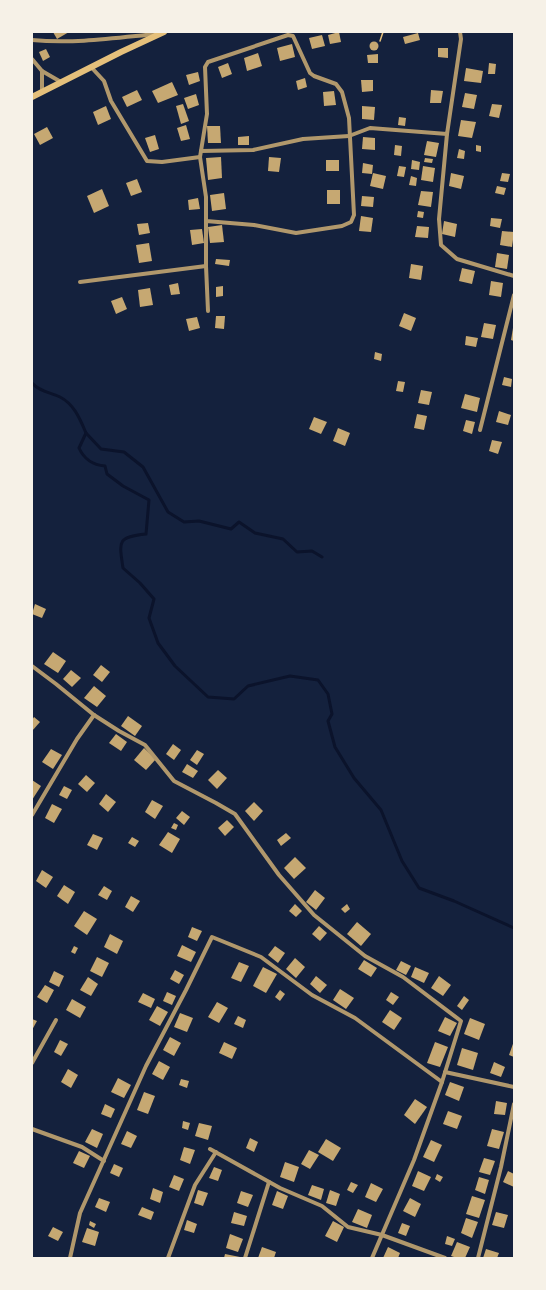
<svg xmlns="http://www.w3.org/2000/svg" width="546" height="1290" viewBox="0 0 546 1290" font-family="'DM Sans',sans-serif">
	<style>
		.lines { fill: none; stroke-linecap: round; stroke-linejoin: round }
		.stream { stroke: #0b132b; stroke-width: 3 }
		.building { fill: #c6a872 }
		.path { stroke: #e5c07b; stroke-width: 1.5 }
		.minor { stroke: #b1986c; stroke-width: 4 }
		.secondary { stroke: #e5c07b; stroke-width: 6 }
	</style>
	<rect width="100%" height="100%" fill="#14213d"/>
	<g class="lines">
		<!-- stream -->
		<g class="stream">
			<path d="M32,383C40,392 50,392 60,397C74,404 80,419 86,433L79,448C84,459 92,465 105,466L107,474L123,486L149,500L146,534C117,537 119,541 123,568L140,583L154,599L149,618L158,643L175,666L208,697L234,699L248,686L290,676L318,680L328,694L332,714L328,721L335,747L354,778L381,810L402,861L419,888L454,901L514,928"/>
			<path d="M86,433L101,449L124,452L143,467L168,512L184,522L199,521L231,529L239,522L255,533L283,539L297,552L312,551L322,557"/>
		</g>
	</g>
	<!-- building -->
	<g class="building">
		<path d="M53,32H69L57,39Z"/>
		<path d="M339,32L341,42L330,44L328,35Z"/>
		<path d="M418,33L420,40L405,44L403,37Z"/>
		<path d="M322,35L325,46L312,49L309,38Z"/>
		<circle cx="374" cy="46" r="4.5"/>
		<path d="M292,44L295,57L280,61L277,48Z"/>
		<path d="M438,48H448V58L438,57Z"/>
		<path d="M46,49L50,57L43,61L39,52Z"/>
		<path d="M258,53L262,66L247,71L244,58Z"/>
		<path d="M378,54V63H368L367,55Z"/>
		<path d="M228,63L232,74L222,78L218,67Z"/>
		<path d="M489,63L496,64L495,74H488Z"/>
		<path d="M466,68L483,71L481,83L464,81Z"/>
		<path d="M198,72L200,81L189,85L186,75Z"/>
		<path d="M305,78L307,87L298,90L296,81Z"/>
		<path d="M361,80H373V91L362,92Z"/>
		<path d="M172,82L178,95L158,103L152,91Z"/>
		<path d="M137,90L142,100L127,107L122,97Z"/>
		<path d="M431,90L443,91L441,103H430Z"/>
		<path d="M334,91L336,105L324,106L323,92Z"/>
		<path d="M465,93L477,95L474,109L462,107Z"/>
		<path d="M196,94L199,105L188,109L184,98Z"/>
		<path d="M183,104L189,121L181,124L176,106Z"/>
		<path d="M492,104L502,105L499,118L489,116Z"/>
		<path d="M106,106L111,119L98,125L93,112Z"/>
		<path d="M362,106L375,107L374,120L362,119Z"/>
		<path d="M399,117L406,118L405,126L398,125Z"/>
		<path d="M461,120L476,122L472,138L458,136Z"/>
		<path d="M186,125L190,139L181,141L177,128Z"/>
		<path d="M207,126H220L221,143H208Z"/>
		<path d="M47,127L53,138L40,145L34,134Z"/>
		<path d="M155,135L159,149L150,152L145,138Z"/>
		<path d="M249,136V145H238V137Z"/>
		<path d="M363,137L375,138V150L362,149Z"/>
		<path d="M427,141L439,143L436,157L424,155Z"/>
		<path d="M395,145L402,146L401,156L394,155Z"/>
		<path d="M476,145L481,146V152L476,151Z"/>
		<path d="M459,149L465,151L464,159L457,158Z"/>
		<path d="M221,157L222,178L208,180L206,158Z"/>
		<path d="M269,157L281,158L279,172L268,171Z"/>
		<path d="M425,158L433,159L432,163L424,162Z"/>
		<rect x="326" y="160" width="13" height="11"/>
		<path d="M412,160L420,162L419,170L411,169Z"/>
		<path d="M363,163L373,165L372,174L362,173Z"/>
		<path d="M399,166L406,167L404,177L397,176Z"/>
		<path d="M423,166L435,168L433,182L421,180Z"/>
		<path d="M373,173L386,176L383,189L370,186Z"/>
		<path d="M451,173L464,176L461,189L449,186Z"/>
		<path d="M502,173L510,174L508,182L500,181Z"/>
		<path d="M411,176L417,178L416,186L409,185Z"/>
		<path d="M137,179L142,192L131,196L126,183Z"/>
		<path d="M497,186L506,188L504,195L495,193Z"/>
		<path d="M102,189L109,206L94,213L87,196Z"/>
		<rect x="327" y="190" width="13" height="14"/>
		<path d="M421,191L433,192L431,207L418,205Z"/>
		<path d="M224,193L226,209L212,211L210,195Z"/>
		<path d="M362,196L374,197L373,207L361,206Z"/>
		<path d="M198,198L200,209L189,210L188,200Z"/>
		<path d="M418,211L424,212L423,218L417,217Z"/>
		<path d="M361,216L373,218L371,232L359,231Z"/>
		<path d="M491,218L502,219L500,228L490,226Z"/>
		<path d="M444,221L457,224L455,237L442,234Z"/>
		<path d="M148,223L150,233L139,235L137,224Z"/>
		<path d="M222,225L224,242L210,243L208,227Z"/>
		<path d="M417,226L429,227L428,238L415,237Z"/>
		<path d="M202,229L204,243L192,245L190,230Z"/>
		<path d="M502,231L514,232L512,247L500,245Z"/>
		<path d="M149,243L152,261L139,263L136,245Z"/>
		<path d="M497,253L509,255L507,269L495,267Z"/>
		<path d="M216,259L230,260L229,266L215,264Z"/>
		<path d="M411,264L423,266L421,280L409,278Z"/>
		<path d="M462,268L475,271L472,284L459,281Z"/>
		<path d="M491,281L503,283L501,297L489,295Z"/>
		<path d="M178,283L180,294L171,295L169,285Z"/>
		<path d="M223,286V296L216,297V287Z"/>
		<path d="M150,288L153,305L140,307L138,290Z"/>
		<path d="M122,297L127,309L116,314L111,301Z"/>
		<path d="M404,313L416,318L411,331L399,326Z"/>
		<path d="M216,316H225L224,329L215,328Z"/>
		<path d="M197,317L200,328L189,331L186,319Z"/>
		<path d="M484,323L496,325L493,339L481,337Z"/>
		<path d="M513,328H514V341L511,340Z"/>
		<path d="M466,336L478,338L476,347L465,345Z"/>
		<path d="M375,352L382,354L381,361L374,359Z"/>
		<path d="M504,377L512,379L511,387L502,385Z"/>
		<path d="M398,381L405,382L403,392L396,391Z"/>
		<path d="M421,390L432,392L429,405L418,403Z"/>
		<path d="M465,394L480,398L477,412L461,408Z"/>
		<path d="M499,411L511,415L508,425L496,422Z"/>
		<path d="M417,414L427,416L424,430L414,428Z"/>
		<path d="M314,417L327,422L321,434L309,429Z"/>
		<path d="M466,420L475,422L472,434L463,431Z"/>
		<path d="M338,428L350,433L345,446L333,441Z"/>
		<path d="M492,440L502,442L498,454L489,451Z"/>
		<path d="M35,604L46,609L42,618L32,614Z"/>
		<path d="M53,652L66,661L58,673L44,664Z"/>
		<path d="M101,665L110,672L102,682L93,675Z"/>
		<path d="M71,670L81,678L72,687L63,679Z"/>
		<path d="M94,686L106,696L97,707L84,698Z"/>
		<path d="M128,716L142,726L135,736L121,726Z"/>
		<path d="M34,717L40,722L32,731V720Z"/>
		<path d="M116,734L127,742L121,751L109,743Z"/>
		<path d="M173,744L181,750L174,760L166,754Z"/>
		<path d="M144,748L156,759L146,770L134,760Z"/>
		<path d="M51,749L62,755L53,769L42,762Z"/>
		<path d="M197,750L204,754L197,765L190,760Z"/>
		<path d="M187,764L198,771L193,778L182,772Z"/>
		<path d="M218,770L227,778L217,789L208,780Z"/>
		<path d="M86,775L95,783L87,792L78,784Z"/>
		<path d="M32,780L41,786L32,800Z"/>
		<path d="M64,786L72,790L67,799L59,795Z"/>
		<path d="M106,794L116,802L108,812L99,804Z"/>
		<path d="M152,800L163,806L155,819L145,812Z"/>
		<path d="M254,802L263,811L254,821L245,811Z"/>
		<path d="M52,804L62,809L54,823L45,818Z"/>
		<path d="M182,811L190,817L184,825L176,818Z"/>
		<path d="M227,820L234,827L225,836L218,828Z"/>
		<path d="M174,823L178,825L176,830L171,828Z"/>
		<path d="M168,832L180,839L172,853L159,845Z"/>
		<path d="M286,833L291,838L281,846L277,840Z"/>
		<path d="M93,834L103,838L97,850L87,845Z"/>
		<path d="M132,837L139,841L135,847L128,843Z"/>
		<path d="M295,857L306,868L294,879L284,868Z"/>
		<path d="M42,870L53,877L46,888L36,881Z"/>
		<path d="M64,885L75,892L68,904L57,896Z"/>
		<path d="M104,886L112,891L107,900L98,895Z"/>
		<path d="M315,890L325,898L316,910L306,902Z"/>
		<path d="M131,896L140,901L133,912L125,907Z"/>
		<path d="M295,904L302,911L296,917L289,911Z"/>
		<path d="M347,904L350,909L345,913L341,909Z"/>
		<path d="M84,911L97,919L87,935L74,926Z"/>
		<path d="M357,922L371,934L361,946L347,934Z"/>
		<path d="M319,926L327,933L320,941L312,934Z"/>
		<path d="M192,927L202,931L197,941L188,937Z"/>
		<path d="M110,934L123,941L117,954L104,947Z"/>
		<path d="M182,945L196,952L191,962L177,956Z"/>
		<path d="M74,946L78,948L75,954L71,952Z"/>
		<path d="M275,946L285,953L278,963L268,955Z"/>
		<path d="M97,957L109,963L102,977L90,971Z"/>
		<path d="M295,958L305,967L296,978L286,969Z"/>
		<path d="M364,960L377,968L371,977L358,969Z"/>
		<path d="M401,961L411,966L406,975L396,970Z"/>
		<path d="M239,962L249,966L241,982L231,978Z"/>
		<path d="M263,967L277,974L266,993L253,986Z"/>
		<path d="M415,967L429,973L424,983L411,977Z"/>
		<path d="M175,970L184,975L179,984L170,979Z"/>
		<path d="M54,971L64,976L59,987L49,982Z"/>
		<path d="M316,976L327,985L320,993L310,984Z"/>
		<path d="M439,976L451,985L443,996L431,988Z"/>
		<path d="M88,977L98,984L91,996L80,990Z"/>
		<path d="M45,985L54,990L47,1003L37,997Z"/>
		<path d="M340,989L354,998L346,1009L333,1000Z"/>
		<path d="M280,990L285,994L280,1001L275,997Z"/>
		<path d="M167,992L176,996L172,1005L163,1001Z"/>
		<path d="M391,992L399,997L393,1005L386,1000Z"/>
		<path d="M143,993L155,999L151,1008L138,1002Z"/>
		<path d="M464,996L469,1000L462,1010L457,1006Z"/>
		<path d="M72,999L86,1007L80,1018L66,1010Z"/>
		<path d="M217,1002L228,1008L219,1023L208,1017Z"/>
		<path d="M157,1006L168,1012L160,1026L149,1020Z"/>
		<path d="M390,1010L402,1018L394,1030L382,1022Z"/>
		<path d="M180,1013L193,1018L187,1032L174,1027Z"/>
		<path d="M238,1016L246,1020L243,1028L234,1024Z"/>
		<path d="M445,1017L457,1023L450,1036L438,1031Z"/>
		<path d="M470,1018L485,1024L479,1040L464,1034Z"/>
		<path d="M32,1019L37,1021L32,1030Z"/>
		<path d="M170,1037L181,1043L174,1056L163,1050Z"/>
		<path d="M60,1040L68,1044L61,1056L54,1052Z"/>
		<path d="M514,1041V1057L509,1055Z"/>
		<path d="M224,1042L237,1048L232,1059L219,1053Z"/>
		<path d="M435,1042L448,1047L440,1067L427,1063Z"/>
		<path d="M462,1048L478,1053L473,1070L457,1065Z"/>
		<path d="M159,1061L170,1067L163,1080L152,1074Z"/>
		<path d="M494,1062L505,1067L501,1077L490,1073Z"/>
		<path d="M68,1069L78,1075L71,1088L61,1082Z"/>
		<path d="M118,1078L131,1085L124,1098L111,1092Z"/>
		<path d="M181,1079L189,1081L187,1088L179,1085Z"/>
		<path d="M450,1082L464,1087L459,1101L445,1095Z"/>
		<path d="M144,1092L155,1096L148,1114L137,1110Z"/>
		<path d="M415,1099L427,1107L415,1124L404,1115Z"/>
		<path d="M496,1101L507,1103L505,1115L494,1114Z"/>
		<path d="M105,1104L115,1109L111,1118L101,1114Z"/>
		<path d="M448,1111L462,1116L457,1129L443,1124Z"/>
		<path d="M183,1121L190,1123L188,1130L182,1128Z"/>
		<path d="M199,1123L212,1126L208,1140L195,1136Z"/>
		<path d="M92,1129L103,1134L97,1148L85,1142Z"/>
		<path d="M492,1129L504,1132L499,1149L487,1146Z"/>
		<path d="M127,1131L137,1136L131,1148L121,1144Z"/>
		<path d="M250,1138L258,1142L254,1152L246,1148Z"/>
		<path d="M326,1139L341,1148L333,1161L318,1152Z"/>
		<path d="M431,1140L442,1145L434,1162L423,1157Z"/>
		<path d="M184,1147L195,1150L190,1164L180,1160Z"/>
		<path d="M309,1150L319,1155L310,1169L301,1164Z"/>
		<path d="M79,1151L90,1156L84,1168L73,1163Z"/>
		<path d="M484,1158L495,1161L490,1175L479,1172Z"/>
		<path d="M285,1162L299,1167L294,1182L280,1177Z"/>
		<path d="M114,1164L123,1168L119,1177L110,1173Z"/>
		<path d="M214,1167L222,1170L218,1181L209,1178Z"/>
		<path d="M418,1171L431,1177L424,1191L412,1186Z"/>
		<path d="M508,1171L514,1174V1187L503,1182Z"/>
		<path d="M437,1174L443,1177L440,1182L435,1179Z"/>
		<path d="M174,1175L184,1179L179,1191L169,1187Z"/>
		<path d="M479,1177L489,1180L485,1194L475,1190Z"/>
		<path d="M351,1182L358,1185L353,1193L347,1190Z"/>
		<path d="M371,1183L383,1189L376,1202L365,1197Z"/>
		<path d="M312,1185L324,1189L321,1200L308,1195Z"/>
		<path d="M153,1188L163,1192L160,1203L150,1199Z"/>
		<path d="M198,1190L208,1193L203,1206L194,1203Z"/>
		<path d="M330,1190L340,1194L336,1206L326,1203Z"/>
		<path d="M241,1191L253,1195L248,1207L237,1203Z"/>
		<path d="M277,1191L288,1196L283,1209L272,1205Z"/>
		<path d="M472,1196L485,1200L479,1218L466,1214Z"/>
		<path d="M99,1198L110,1202L106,1212L95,1207Z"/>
		<path d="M410,1198L421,1204L415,1217L403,1211Z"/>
		<path d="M142,1207L154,1212L151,1220L138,1215Z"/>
		<path d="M358,1209L372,1215L367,1228L352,1222Z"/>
		<path d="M234,1212L247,1216L244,1226L231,1223Z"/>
		<path d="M496,1212L508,1215L504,1228L492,1225Z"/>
		<path d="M466,1218L478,1222L472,1238L461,1233Z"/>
		<path d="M187,1220L197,1224L194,1233L184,1230Z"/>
		<path d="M90,1221L96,1224L94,1228L89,1225Z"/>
		<path d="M333,1221L344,1227L337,1242L325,1236Z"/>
		<path d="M402,1223L410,1226L406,1236L398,1233Z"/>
		<path d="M53,1227L63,1232L58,1241L48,1236Z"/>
		<path d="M87,1228L99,1232L95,1246L82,1242Z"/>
		<path d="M230,1234L243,1239L238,1252L226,1248Z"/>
		<path d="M447,1236L455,1239L452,1246L445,1244Z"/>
		<path d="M457,1242L470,1247L465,1258H457L451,1256Z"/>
		<path d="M262,1247L276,1252L274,1258H258Z"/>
		<path d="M388,1247L400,1253L398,1258H383Z"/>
		<path d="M486,1249L499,1253L497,1258H483Z"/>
		<path d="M225,1254L240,1257V1258H224Z"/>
	</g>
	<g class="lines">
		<!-- path -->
		<path class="path" d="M380,41L383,32"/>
		<!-- minor -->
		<g class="minor">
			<path d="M32,40C74,44 115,38 156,34"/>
			<path d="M32,59L42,71L61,82"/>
			<path d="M91,67L104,81L111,101L147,161L162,162L200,157"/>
			<path d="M42,71V92"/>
			<path d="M447,134L439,219L441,245L457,259L514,276"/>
			<path d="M201,151L253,150L303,139L349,136L370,128L447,134L461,39L460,32"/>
			<path d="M206,221L254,225L296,233L342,226L351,222L354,215L349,118L342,92L336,84L314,76L310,73L293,36L288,35L208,62L205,67L207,114L200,157L206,197V266L208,311"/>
			<path d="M80,282L206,266"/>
			<path d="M480,430L514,295"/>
			<path d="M32,666L56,684L94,715L119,731L145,745L174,781L216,803L235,814L279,875L314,915L365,956L403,977L461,1021L442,1082L414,1160L372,1258"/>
			<path d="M32,815L77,739L94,715"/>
			<path d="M32,1063L56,1020"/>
			<path d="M445,1072L514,1087"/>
			<path d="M32,1129L82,1147L104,1161"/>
			<path d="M210,1149L280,1188L322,1206L348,1227L382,1235L445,1258"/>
			<path d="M70,1258L80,1213L146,1066L186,990L212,937L261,957L312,995L355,1018L442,1082"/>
			<path d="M168,1258L195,1185L216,1152"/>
			<path d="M245,1258L269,1182"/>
			<path d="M478,1258L501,1167L514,1104"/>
		</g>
		<!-- secondary -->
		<path class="secondary" d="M32,97L121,52L164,32"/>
	</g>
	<!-- border -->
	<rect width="546" height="1290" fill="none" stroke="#f6f1e7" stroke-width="66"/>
</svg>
